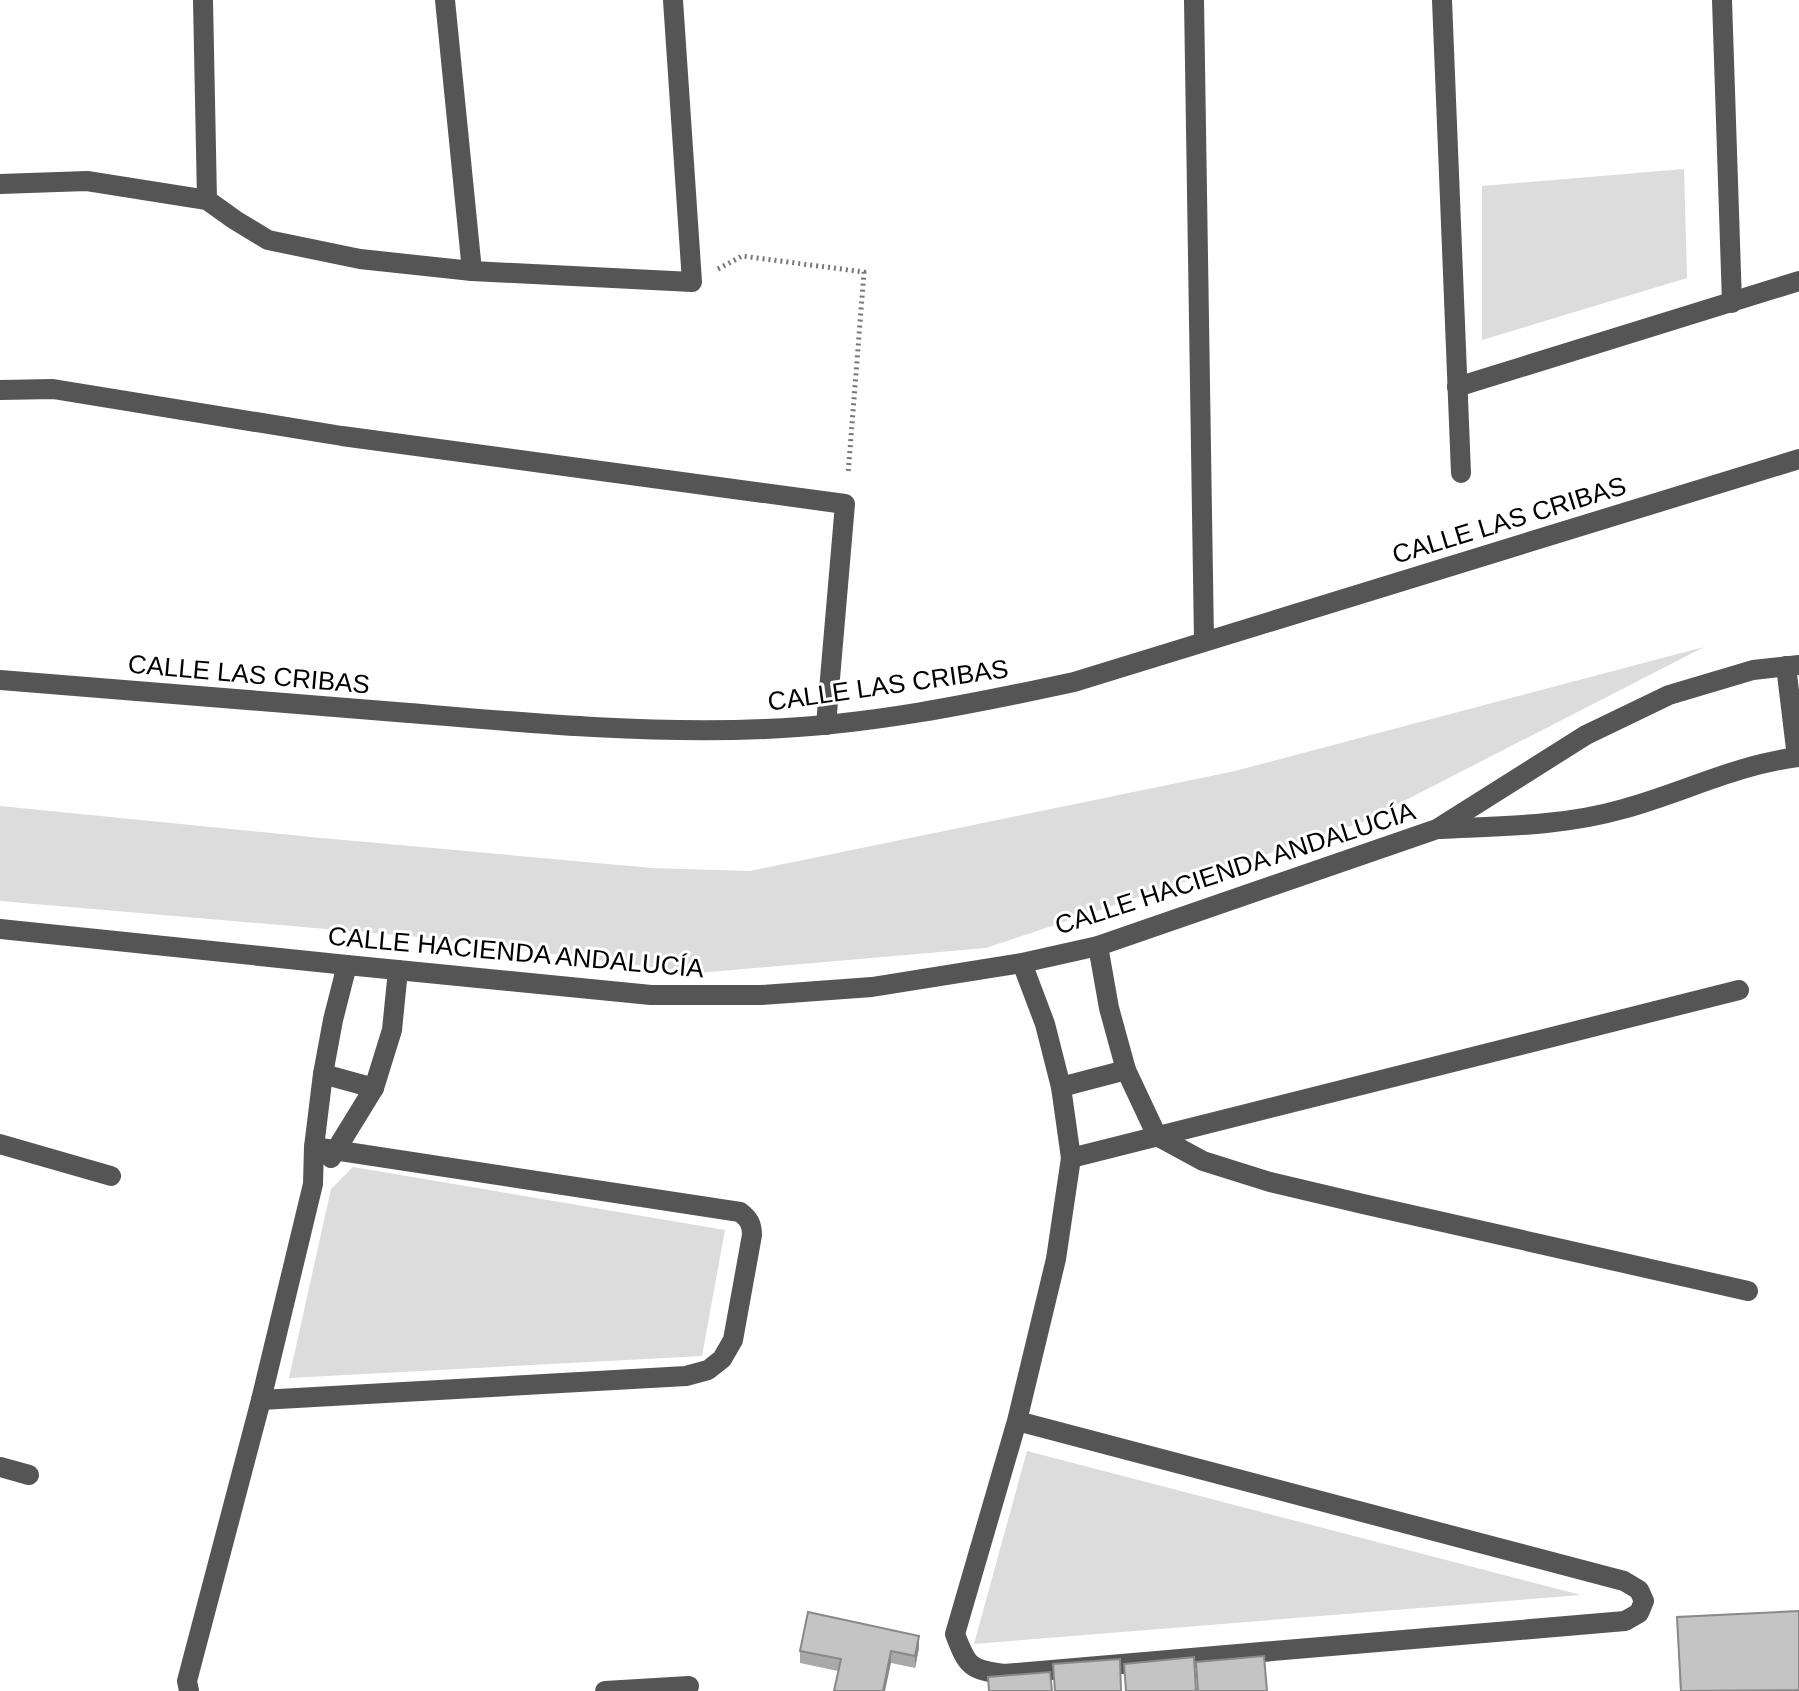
<svg xmlns="http://www.w3.org/2000/svg" width="1799" height="1691" viewBox="0 0 1799 1691" font-family="Arial,sans-serif">
	<style>
		.green { fill: #dcdcdc }
		.lines { fill: none; stroke-linecap: round; stroke-linejoin: round }
		.path { stroke: #777; stroke-width: 5; stroke-dasharray: 2 4; stroke-linecap: butt }
		.minor { stroke: #555; stroke-width: 20 }
		.wall { fill: #a9a9a9 }
		.shaded-wall { fill: #898989 }
		.building { fill: #c4c4c4; stroke: #898989; stroke-width: 2 }
		.labels { text-anchor: middle; dominant-baseline: central; stroke-width: 6; stroke-linejoin: round; paint-order: stroke }
		.street-label { font-size: 26px; fill: #000; stroke: #fff }
	</style>
	<rect width="100%" height="100%" fill="#fff"/>
	<!-- green -->
	<g class="green">
		<path d="M1684,169L1687,278L1482,340V186Z"/>
		<path d="M1704,647L1363,822L986,948L697,973L431,938L0,901V806L311,837L652,868L750,871L1235,771Z"/>
		<path d="M353,1167L725,1230L702,1356L289,1378L331,1189Z"/>
		<path d="M1027,1451L1581,1595L974,1644Z"/>
	</g>
	<g class="lines">
		<!-- path -->
		<path class="path" d="M718,269L742,256L864,272L848,475"/>
		<!-- minor -->
		<g class="minor">
			<path d="M203,0L207,200"/>
			<path d="M445,0L472,271"/>
			<path d="M1194,0L1204,641"/>
			<path d="M1442,0L1461,473"/>
			<path d="M1722,0L1732,303"/>
			<path d="M0,184L87,181L207,200L235,220L268,240L360,259L472,271L692,282L673,0"/>
			<path d="M1457,387L1799,281"/>
			<path d="M0,390L53,389L342,436L845,504L826,725"/>
			<path d="M1786,666L1797,757"/>
			<path d="M0,680C136,691 273,702 409,713C528,723 646,734 765,729C869,725 972,704 1074,682L1799,459"/>
			<path d="M1441,829C1502,826 1564,826 1623,809C1682,793 1738,764 1799,757"/>
			<path d="M0,929L347,965L651,995H761L872,987L1022,963L1098,946L1437,829L1586,735L1669,695L1753,670L1799,665"/>
			<path d="M1098,946L1109,1008L1126,1070L1157,1136L1203,1161L1270,1182L1363,1204L1748,1291"/>
			<path d="M1022,963L1045,1024L1061,1087L1071,1158"/>
			<path d="M323,1074L374,1088"/>
			<path d="M1061,1087L1126,1070"/>
			<path d="M0,1144L111,1176"/>
			<path d="M331,1158L374,1088L392,1030L398,970"/>
			<path d="M261,1400L686,1376L708,1370L722,1359L733,1340L752,1235C752,1224 749,1219 740,1212L314,1147"/>
			<path d="M1017,1421L1624,1581L1639,1590L1644,1601L1639,1613L1625,1621L1004,1674C970,1670 967,1666 955,1634L1017,1421L1056,1259L1071,1158L1739,990"/>
			<path d="M0,1467L29,1475"/>
			<path d="M189,1691L187,1681L261,1400L313,1184L314,1147L323,1074L333,1020L347,965"/>
			<path d="M605,1691L689,1686"/>
		</g>
	</g>
	<!-- wall -->
	<g class="wall">
		<path d="M1799,1611V1691H1680L1677,1617Z"/>
		<path d="M919,1648L915,1668L891,1663L838,1671L800,1663V1651Z"/>
	</g>
	<!-- shaded-wall -->
	<g class="shaded-wall">
		<path d="M919,1636V1648L915,1668V1656Z"/>
		<path d="M891,1651V1663L885,1691H883Z"/>
	</g>
	<!-- building -->
	<g class="building">
		<path d="M1799,1611V1690L1681,1691L1677,1617Z"/>
		<path d="M808,1612L919,1636L915,1656L891,1651L883,1691H834L841,1659L800,1651Z"/>
		<path d="M1264,1656L1267,1691H1198L1196,1662Z"/>
		<path d="M1194,1657L1196,1691H1126L1124,1664Z"/>
		<path d="M1120,1659L1121,1691H1055L1053,1664Z"/>
		<path d="M1050,1672L1052,1691H989L988,1677Z"/>
	</g>
	<g class="labels">
		<!-- street labels -->
		<g class="street-label">
			<text transform="translate(1509 520) rotate(-17)">CALLE LAS CRIBAS</text>
			<text transform="translate(249 674) rotate(5)">CALLE LAS CRIBAS</text>
			<text transform="translate(888 685) rotate(-8)">CALLE LAS CRIBAS</text>
			<text transform="translate(1235 868) rotate(-18)">CALLE HACIENDA ANDALUCÍA</text>
			<text transform="translate(516 952) rotate(5)">CALLE HACIENDA ANDALUCÍA</text>
		</g>
	</g>
</svg>
